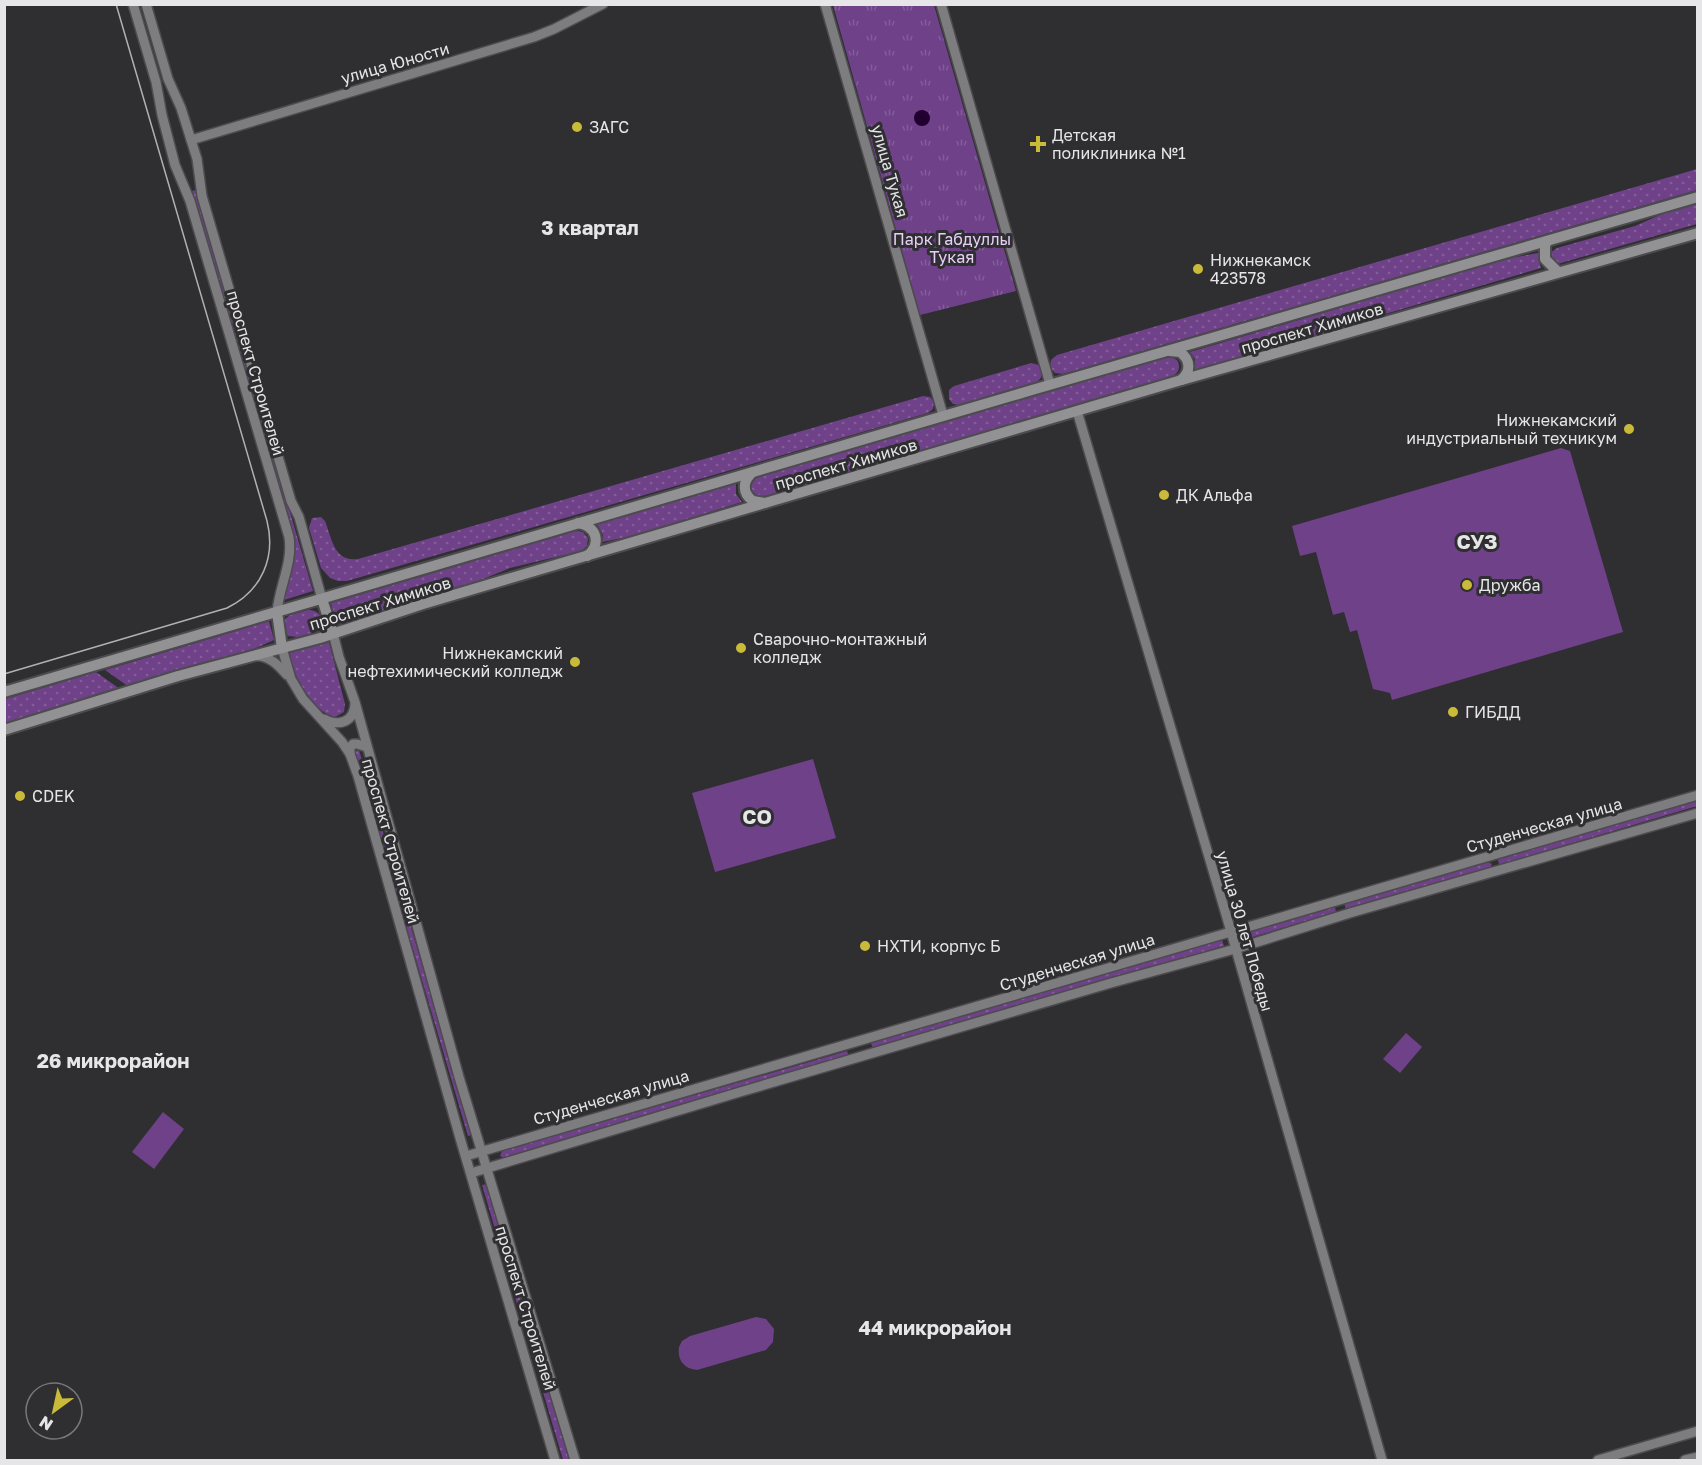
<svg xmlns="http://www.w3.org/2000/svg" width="1702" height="1465" viewBox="0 0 1702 1465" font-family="'Golos Text',sans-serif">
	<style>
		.grass { fill: url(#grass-dots) }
		.park { fill: url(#park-tufts) }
		.pitch { fill: #6e4188 }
		.water { fill: #210031 }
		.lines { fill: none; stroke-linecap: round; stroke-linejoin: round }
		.secondary-casing { stroke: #4c4b4e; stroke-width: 12 }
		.primary-casing { stroke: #4c4b4e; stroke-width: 14 }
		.secondary { stroke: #7d7c7e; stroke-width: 9 }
		.primary { stroke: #929194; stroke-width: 10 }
		.tram { stroke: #b1b0b2; stroke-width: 1.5 }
		.poi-dot { fill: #caba39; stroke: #2f2e31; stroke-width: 2 }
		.labels { text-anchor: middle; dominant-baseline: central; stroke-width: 6; stroke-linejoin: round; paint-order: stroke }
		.street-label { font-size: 16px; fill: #e6e5e7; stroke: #2f2e31 }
		.poi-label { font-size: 16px; fill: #e6e5e7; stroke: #2f2e31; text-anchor: start }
		.park-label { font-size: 16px; fill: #e7cff8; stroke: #2f2e31 }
		.quarter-label { font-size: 20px; font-weight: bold; fill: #e6e5e7; stroke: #2f2e31 }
	</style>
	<defs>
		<pattern id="grass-dots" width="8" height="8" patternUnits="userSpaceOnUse" patternTransform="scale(1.5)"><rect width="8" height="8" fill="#6e4188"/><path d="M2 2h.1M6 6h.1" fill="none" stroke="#835c99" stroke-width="1.8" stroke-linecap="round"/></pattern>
		<pattern id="park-tufts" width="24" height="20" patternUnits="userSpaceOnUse" patternTransform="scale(1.5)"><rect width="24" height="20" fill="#6e4188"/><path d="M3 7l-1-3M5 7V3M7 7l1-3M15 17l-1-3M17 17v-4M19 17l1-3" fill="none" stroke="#835c99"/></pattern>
	</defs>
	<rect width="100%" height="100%" fill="#2f2e31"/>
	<!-- grass -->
	<g class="grass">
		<path d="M1697,169V190L1063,374L1055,373L1050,367L1051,360L1057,355Z"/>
		<path d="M196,190L313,591L284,600L295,554L294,536L192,191Z"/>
		<path d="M1697,203V224L1554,265L1549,257L1550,253L1557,248L1635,226L1669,211Z"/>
		<path d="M1538,253V258L1541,268L1195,370V359L1190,352L1505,259Z"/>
		<path d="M1169,356L1177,360C1181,368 1179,373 1171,377L762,498L754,497L749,486L753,479L756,477Z"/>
		<path d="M1031,363L1039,365C1044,371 1043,377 1037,382L961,405L953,404L949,399V390L954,386Z"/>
		<path d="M923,396L930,397L934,402L933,409L928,413L347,581H338L330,578L321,568L309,528L312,518L321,517L325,521C332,539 334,562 358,559Z"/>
		<path d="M736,482V494L742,502L633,536L602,542L603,535L597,524Z"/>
		<path d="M575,531L583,532L588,538L587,546L581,551L510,568L476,582L337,625L331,603Z"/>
		<path d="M308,610C321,610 325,620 319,631L298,637L288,636L284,631L285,619L290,615Z"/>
		<path d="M269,621L274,640L256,648L129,687L105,670Z"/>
		<path d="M329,642L345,704L344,712L335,717C310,711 294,675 288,653Z"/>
		<path d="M96,672L120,689L5,723V699Z"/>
		<path d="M359,750L472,1135L468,1136L355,753V751Z"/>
		<path d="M1697,800V806L1499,865L1498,859Z"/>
		<path d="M1488,862L1492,864L1490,868L1346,910L1344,903Z"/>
		<path d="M1335,907L1336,912L1246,939L1243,937L1245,933Z"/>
		<path d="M1222,940L1224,946L873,1049L871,1043Z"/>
		<path d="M847,1051L849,1057L504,1158L500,1156L502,1151Z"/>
		<path d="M488,1184L569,1460H563L482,1185Z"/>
	</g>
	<!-- park -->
	<path class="park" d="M833,5H934L1016,291L920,315Z"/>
	<!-- pitch -->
	<g class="pitch">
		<path d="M1561,448L1570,451L1623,632L1392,700L1390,693L1373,689L1357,630L1350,632L1344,612L1333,615L1316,552L1300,556L1292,526Z"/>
		<path d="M813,759L836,838L715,872L692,793Z"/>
		<path d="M1406,1033L1422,1047L1400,1073L1383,1059Z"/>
		<path d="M163,1112L184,1129L154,1169L132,1152Z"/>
		<path d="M756,1317L766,1319L774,1329L773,1342L766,1350L697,1370C684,1369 677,1360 679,1347L682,1341L690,1336Z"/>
	</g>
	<!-- water -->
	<circle class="water" cx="922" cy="118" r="8"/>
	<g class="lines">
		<!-- secondary casing -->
		<g class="secondary-casing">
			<g id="secondary">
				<path d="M133,4L156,82L162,115L175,165L190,201L289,537C293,564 279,586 277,612"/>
				<path d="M146,4L168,79L181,108L197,159L202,196L291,501L299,517L322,599"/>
				<path d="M825,4L943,415"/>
				<path d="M941,4L1050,384"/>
				<path d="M191,140L534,37L554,29L603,4"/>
				<path d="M1077,411L1225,911L1382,1460"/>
				<path d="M333,633L339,657L355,702L459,1077L575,1460"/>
				<path d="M282,648L291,679L303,699L342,742L350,754L358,776L460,1138L555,1460"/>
				<path d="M257,656C270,656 279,666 287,675"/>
				<path d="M324,719C339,727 354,722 355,704"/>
				<path d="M350,754V748L353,744H357L367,747"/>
				<path d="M466,1156L1698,795"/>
				<path d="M471,1173L740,1092L1111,983L1235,949L1350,913L1698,813"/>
				<path d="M1598,1460L1698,1431"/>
				<path d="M1685,1460L1698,1457"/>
			</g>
		</g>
		<!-- primary casing -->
		<g class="primary-casing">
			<g id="primary">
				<path d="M1547,241L1545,246V259L1558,272"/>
				<path d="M1170,351L1180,352C1191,360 1191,372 1181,380"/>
				<path d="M753,472C742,481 742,493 753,501L765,503"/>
				<path d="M578,523C597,526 602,544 587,556"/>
				<path d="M322,599L333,633"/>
				<path d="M277,612L282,648"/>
				<path d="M4,692L1032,390L1698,197"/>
				<path d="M4,730L178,676L320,638L423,604L1178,381L1698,233"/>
			</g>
		</g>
		<!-- secondary -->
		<use href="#secondary" class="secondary"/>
		<!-- primary -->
		<use href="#primary" class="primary"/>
		<!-- tram -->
		<path class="tram" d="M4,674L227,608C262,591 276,557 267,521L116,4"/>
	</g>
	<!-- markers -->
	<g class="poi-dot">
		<circle cx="577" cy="127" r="6"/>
		<path d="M1035 135h6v6h6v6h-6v6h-6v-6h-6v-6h6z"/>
		<circle cx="1198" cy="269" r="6"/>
		<circle cx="1629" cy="429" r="6"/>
		<circle cx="1164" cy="495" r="6"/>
		<circle cx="1467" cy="585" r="6"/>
		<circle cx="741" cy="648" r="6"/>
		<circle cx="575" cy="662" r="6"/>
		<circle cx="1453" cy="712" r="6"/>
		<circle cx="20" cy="796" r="6"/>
		<circle cx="865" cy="946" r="6"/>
	</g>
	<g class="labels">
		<!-- street labels -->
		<g class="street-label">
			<text transform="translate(395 63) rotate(-16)">улица Юности</text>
			<text transform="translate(890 171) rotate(74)">улица Тукая</text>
			<text transform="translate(1312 328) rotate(-16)">проспект Химиков</text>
			<text transform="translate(256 373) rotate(74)">проспект Строителей</text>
			<text transform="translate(846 464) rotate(-16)">проспект Химиков</text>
			<text transform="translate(380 603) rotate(-17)">проспект Химиков</text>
			<text transform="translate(1544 825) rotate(-16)">Студенческая улица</text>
			<text transform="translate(391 841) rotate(74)">проспект Строителей</text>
			<text transform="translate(1245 931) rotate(74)">улица 30 лет Победы</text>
			<text transform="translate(1077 962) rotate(-17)">Студенческая улица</text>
			<text transform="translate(611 1097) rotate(-16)">Студенческая улица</text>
			<text transform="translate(526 1308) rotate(73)">проспект Строителей</text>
		</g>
		<!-- poi labels -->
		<g class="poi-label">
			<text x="589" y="127">ЗАГС</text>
			<text x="1052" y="135">Детская<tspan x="1052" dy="18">поликлиника №1</tspan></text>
			<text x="1210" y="260">Нижнекамск<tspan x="1210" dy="18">423578</tspan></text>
			<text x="1617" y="420" text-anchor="end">Нижнекамский<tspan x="1617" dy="18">индустриальный техникум</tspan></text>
			<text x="1176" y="495">ДК Альфа</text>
			<text x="1479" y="585">Дружба</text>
			<text x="753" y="639">Сварочно-монтажный<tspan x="753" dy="18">колледж</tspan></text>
			<text x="563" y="653" text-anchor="end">Нижнекамский<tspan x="563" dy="18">нефтехимический колледж</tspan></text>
			<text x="1465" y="712">ГИБДД</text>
			<text x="32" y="796">CDEK</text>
			<text x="877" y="946">НХТИ, корпус Б</text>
		</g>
		<!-- park labels -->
		<g class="park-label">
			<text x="952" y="239">Парк Габдуллы<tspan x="952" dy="18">Тукая</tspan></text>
		</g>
		<!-- quarter labels -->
		<g class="quarter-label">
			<text x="590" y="227">3 квартал</text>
			<text x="1477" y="541">СУЗ</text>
			<text x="757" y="816">СО</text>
			<text x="113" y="1060">26 микрорайон</text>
			<text x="935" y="1327">44 микрорайон</text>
		</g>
	</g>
	<!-- border -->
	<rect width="1702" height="1465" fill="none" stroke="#e6e5e7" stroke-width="12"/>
	<!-- north arrow -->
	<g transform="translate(54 1411) rotate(213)"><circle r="28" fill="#2f2e31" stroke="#78777a" stroke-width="1.5"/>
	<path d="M0-4.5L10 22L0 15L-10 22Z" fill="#caba39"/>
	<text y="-9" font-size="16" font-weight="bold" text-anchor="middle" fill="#e6e5e7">N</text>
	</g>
</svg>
